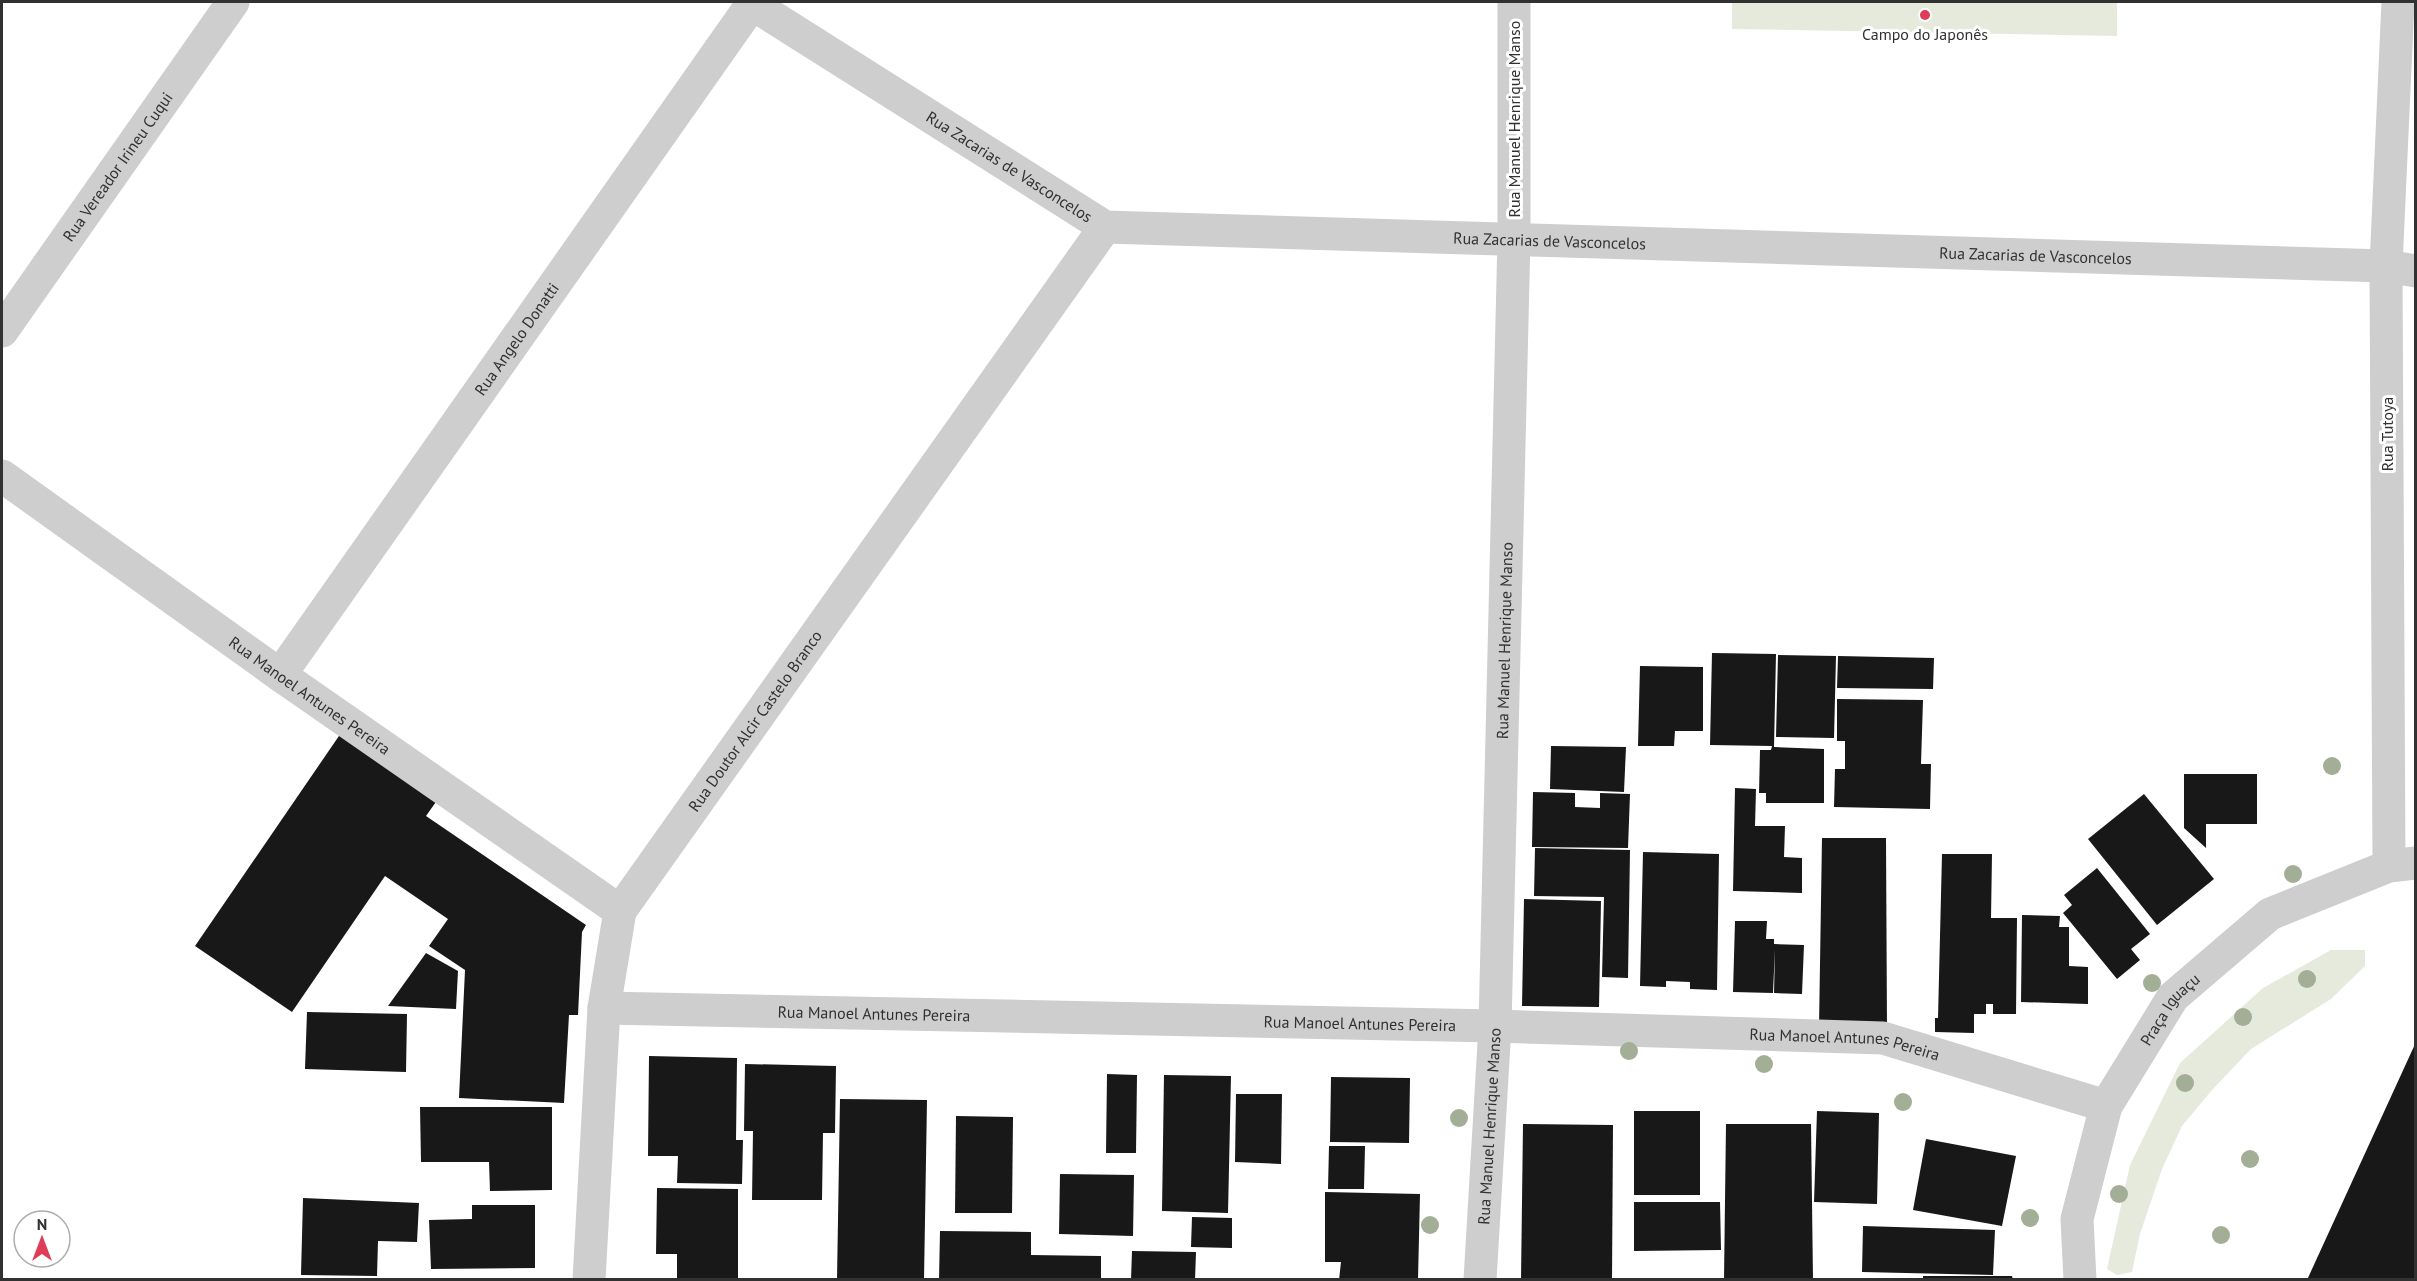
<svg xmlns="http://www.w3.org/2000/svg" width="2417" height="1281" viewBox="0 0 2417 1281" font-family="'PT Sans',sans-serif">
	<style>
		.green { fill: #e5eadd }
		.building { fill: #181818 }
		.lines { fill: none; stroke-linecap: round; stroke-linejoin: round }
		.minor { stroke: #cecece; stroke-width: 33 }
		.tertiary { stroke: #cecece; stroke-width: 33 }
		.tree { fill: #a3ae96 }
		.poi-dot { fill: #df3d56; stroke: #fff; stroke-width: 2 }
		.labels { text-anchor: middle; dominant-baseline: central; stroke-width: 6; stroke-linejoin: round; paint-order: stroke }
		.poi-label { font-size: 16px; fill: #313131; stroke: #fff }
		.street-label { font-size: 16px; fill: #313131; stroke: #fff }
	</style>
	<rect width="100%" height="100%" fill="#fff"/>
	<!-- green -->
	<g class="green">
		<path d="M1732,2H2117V36L1732,29Z"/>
		<path d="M2331,950H2365V966L2331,999L2251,1049L2212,1090L2182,1126L2162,1169L2140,1234L2132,1272L2117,1275L2107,1269L2130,1165L2180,1063L2263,988Z"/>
	</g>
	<!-- building -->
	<g class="building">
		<path d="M1712,653L1776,654L1774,747L1824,749V803H1766V793H1759L1760,750H1771L1772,746L1710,745Z"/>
		<path d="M1778,655L1836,656L1834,738L1776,737Z"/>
		<path d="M1838,656L1934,658L1933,689L1837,688Z"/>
		<path d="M1640,666L1703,667V731H1675L1674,746H1638Z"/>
		<path d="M1837,699L1923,700L1921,764H1931L1930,809L1834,807L1835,769H1845V741H1837Z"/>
		<path d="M341,733L438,799L426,816L586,925L582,932L578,1015H569L564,1103L459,1098L465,970L429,946L448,919L385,876L292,1012L195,946Z"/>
		<path d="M1551,746L1626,747L1624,792L1550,789Z"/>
		<path d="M2184,774H2257V824H2206V848L2184,828Z"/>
		<path d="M1735,788L1756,789L1755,826H1785L1784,857L1802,858V893L1733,891Z"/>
		<path d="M1533,792L1575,793V807L1600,808V793L1630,794L1628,848L1532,847Z"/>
		<path d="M2144,794L2214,879L2157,925L2088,839Z"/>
		<path d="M1822,838H1886L1887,1027H1819Z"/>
		<path d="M1535,848L1630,850L1628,978L1602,977L1604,897L1534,896Z"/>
		<path d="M1643,852L1719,854L1717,990L1690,989V982L1666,981V987L1640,986Z"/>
		<path d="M1942,854H1992L1991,918H2017L2016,1014H1993V1004H1986V1014H1974V1033L1935,1032V1018H1938Z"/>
		<path d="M2097,868L2150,934L2131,949L2140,960L2117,979L2063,913L2072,905L2064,895Z"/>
		<path d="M1524,899L1601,901L1599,1007L1522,1006Z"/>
		<path d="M2022,915L2060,916L2059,927H2069V966L2088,967V1004L2021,1002Z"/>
		<path d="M1735,921H1767L1766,939H1774V944L1804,945L1802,994L1774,993L1775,949L1773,993L1733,992Z"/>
		<path d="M426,953L458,971L456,1009L388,1006Z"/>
		<path d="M307,1012L407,1014L406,1072L305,1069Z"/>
		<path d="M2416,1042V1280H2307Z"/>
		<path d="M649,1056L737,1058L736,1140H743L742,1184L677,1183L678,1156H648Z"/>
		<path d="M745,1064L836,1066L835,1133H823L822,1200H752L753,1131H744Z"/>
		<path d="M1107,1074L1137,1075L1136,1153H1106Z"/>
		<path d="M1164,1075L1231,1076L1228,1213L1162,1211Z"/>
		<path d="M1331,1077L1410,1078L1409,1143L1330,1142Z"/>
		<path d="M1236,1094H1282L1281,1164L1235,1162Z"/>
		<path d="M840,1099L927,1100L924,1280H837Z"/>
		<path d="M420,1107H552V1190L490,1191L489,1162H421Z"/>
		<rect x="1634" y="1111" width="66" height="84"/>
		<path d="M1817,1111L1879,1113L1877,1204L1814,1202Z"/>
		<path d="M956,1116L1013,1117L1012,1213H955Z"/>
		<path d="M1523,1124L1613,1125L1612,1280H1521Z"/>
		<path d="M1726,1124H1811L1813,1280H1724Z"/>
		<path d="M1926,1139L2016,1156L2002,1226L1913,1210Z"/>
		<path d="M1329,1146H1365L1364,1189H1328Z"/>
		<path d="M1060,1174L1134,1175L1133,1236L1059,1234Z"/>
		<path d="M657,1188L738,1189V1280H677V1254H656Z"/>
		<path d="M1325,1192L1420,1194L1418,1280H1339L1341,1262H1325Z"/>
		<path d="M303,1198L419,1203L417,1242L378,1241L377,1276L301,1275Z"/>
		<path d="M1634,1202H1720L1721,1250L1634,1251Z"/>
		<path d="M472,1205H535V1268L431,1269L429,1220L472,1219Z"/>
		<path d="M1192,1217L1232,1218V1248L1191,1247Z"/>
		<path d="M1863,1226L1995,1230L1993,1275L1862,1272Z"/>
		<path d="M940,1231L1031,1232V1255L1101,1256V1280H939Z"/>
		<path d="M1132,1251L1196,1252L1195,1280H1131Z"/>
		<path d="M1923,1276H2012L2013,1280H1923Z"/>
	</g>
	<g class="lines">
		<!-- minor -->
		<g class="minor">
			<path d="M1514,2V238"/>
			<path id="s1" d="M2,331L233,2"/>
			<path id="s2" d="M2,476L280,675L620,911"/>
			<path id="s3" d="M280,675L752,4"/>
			<path d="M2389,866L2386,266L2398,2"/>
			<path id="s4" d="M604,1008L1495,1026L1883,1038L2106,1106"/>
			<path id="s5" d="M589,1280L604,1008L620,911L1105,227"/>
			<path id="s6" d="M2080,1280L2077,1219L2106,1106L2173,997L2270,914L2389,866L2416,863"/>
		</g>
		<!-- tertiary -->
		<g class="tertiary">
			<path id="s7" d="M749,2L1105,227L2386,266L2416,271"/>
			<path id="s8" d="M1480,1280L1495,1026L1514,238"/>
		</g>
	</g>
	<!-- trees -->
	<g class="tree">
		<circle cx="2332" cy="766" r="9"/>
		<circle cx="2293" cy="874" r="9"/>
		<circle cx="2307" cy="979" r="9"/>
		<circle cx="2152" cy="983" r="9"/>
		<circle cx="2243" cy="1017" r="9"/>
		<circle cx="1629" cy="1051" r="9"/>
		<circle cx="1764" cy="1064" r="9"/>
		<circle cx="2185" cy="1083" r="9"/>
		<circle cx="1903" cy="1102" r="9"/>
		<circle cx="1459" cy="1118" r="9"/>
		<circle cx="2250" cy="1159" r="9"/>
		<circle cx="2119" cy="1194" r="9"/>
		<circle cx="2030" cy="1218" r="9"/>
		<circle cx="1430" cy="1225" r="9"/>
		<circle cx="2221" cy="1235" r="9"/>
	</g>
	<!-- markers -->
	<circle class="poi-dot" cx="1925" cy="15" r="6"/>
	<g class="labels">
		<!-- poi labels -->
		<g class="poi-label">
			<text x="1925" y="34">Campo do Japonês</text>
		</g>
		<!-- street labels -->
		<g class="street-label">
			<text transform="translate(1514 119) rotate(-90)">Rua Manuel Henrique Manso</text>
			<text stroke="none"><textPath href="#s1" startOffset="201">Rua Vereador Irineu Cuqui</textPath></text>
			<text stroke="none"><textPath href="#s7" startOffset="308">Rua Zacarias de Vasconcelos</textPath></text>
			<text stroke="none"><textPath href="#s7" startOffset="866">Rua Zacarias de Vasconcelos</textPath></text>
			<text stroke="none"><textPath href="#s7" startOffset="1352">Rua Zacarias de Vasconcelos</textPath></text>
			<text stroke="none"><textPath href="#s3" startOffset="411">Rua Angelo Donatti</textPath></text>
			<text transform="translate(2387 434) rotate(-90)">Rua Tutoya</text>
			<text stroke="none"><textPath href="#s8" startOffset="640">Rua Manuel Henrique Manso</textPath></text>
			<text stroke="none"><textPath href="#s2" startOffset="378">Rua Manoel Antunes Pereira</textPath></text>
			<text stroke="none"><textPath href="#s5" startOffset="604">Rua Doutor Alcir Castelo Branco</textPath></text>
			<text stroke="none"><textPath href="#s6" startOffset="294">Praça Iguaçu</textPath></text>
			<text stroke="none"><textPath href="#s4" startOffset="270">Rua Manoel Antunes Pereira</textPath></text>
			<text stroke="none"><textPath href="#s4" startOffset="756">Rua Manoel Antunes Pereira</textPath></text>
			<text stroke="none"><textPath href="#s4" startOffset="1242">Rua Manoel Antunes Pereira</textPath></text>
			<text stroke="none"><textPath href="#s8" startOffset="154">Rua Manuel Henrique Manso</textPath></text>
		</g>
	</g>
	<!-- border -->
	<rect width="2417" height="1281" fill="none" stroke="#313131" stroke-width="6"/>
	<!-- north arrow -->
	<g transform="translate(42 1239)"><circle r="28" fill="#ffffff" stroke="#adadad" stroke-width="1.5"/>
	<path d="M0-4.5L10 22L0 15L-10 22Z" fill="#df3d56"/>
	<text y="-9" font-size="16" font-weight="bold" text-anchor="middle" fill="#313131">N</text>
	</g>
</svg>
